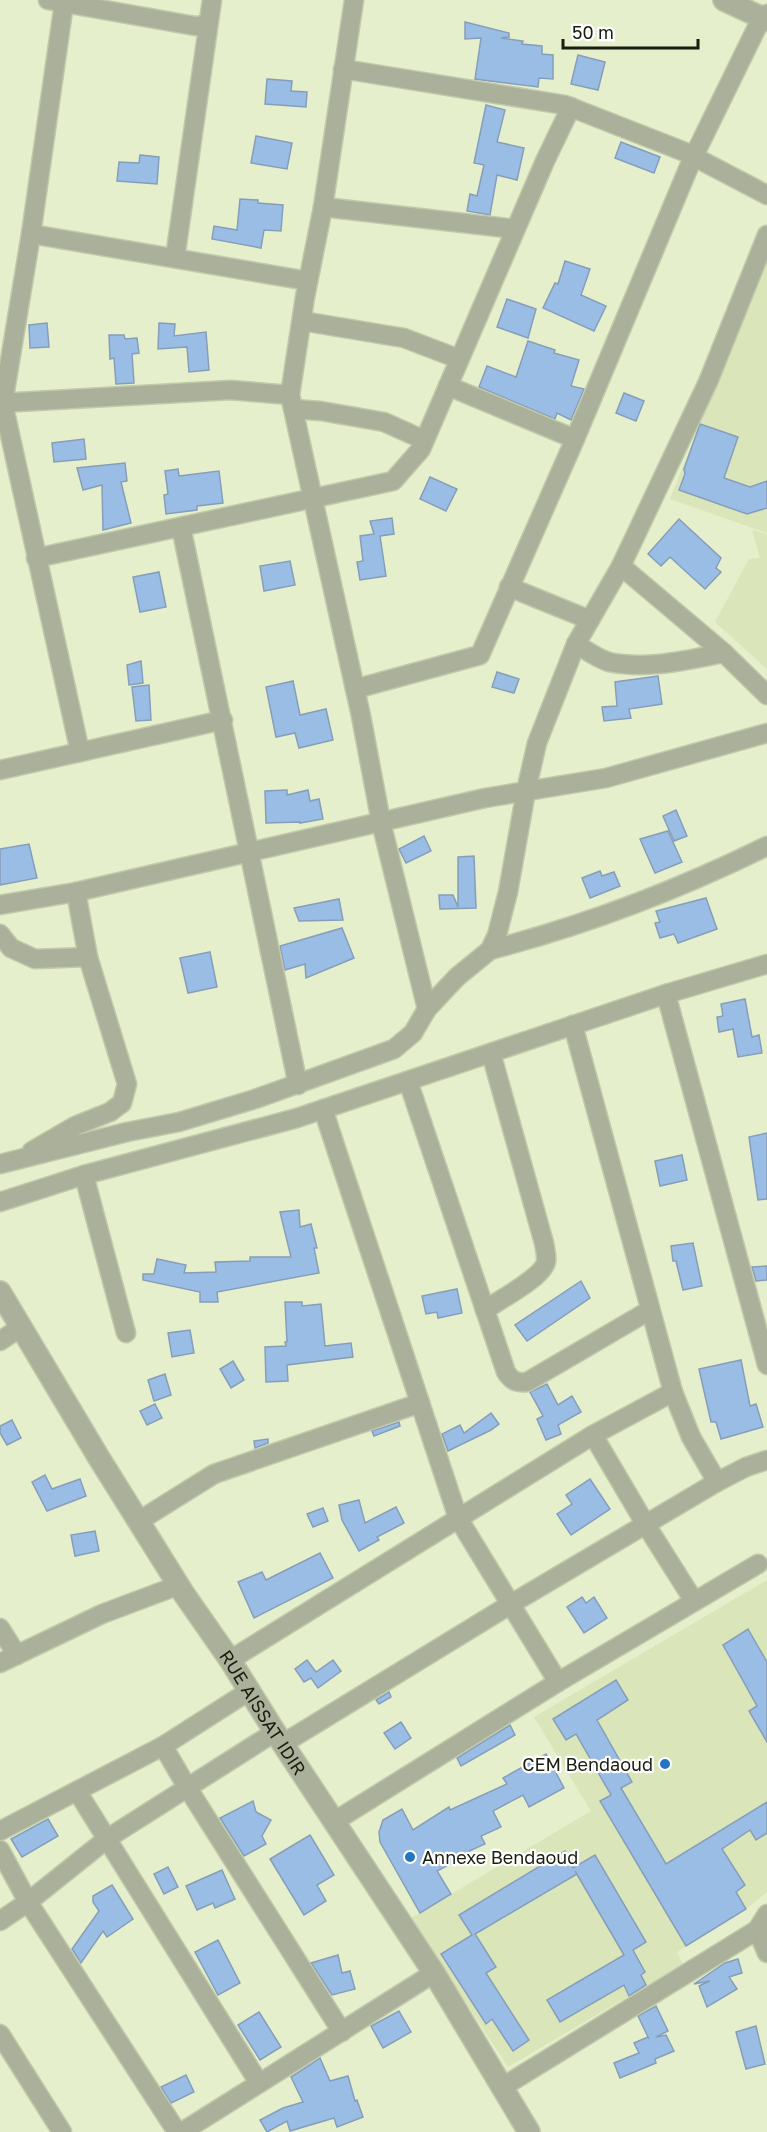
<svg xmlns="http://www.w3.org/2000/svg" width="767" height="2132" viewBox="0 0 767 2132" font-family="'Golos Text',sans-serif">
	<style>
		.built { fill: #dae5ba }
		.building { fill: #9abde5; stroke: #869eb9; stroke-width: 1.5 }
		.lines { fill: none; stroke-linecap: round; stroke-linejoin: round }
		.minor-casing { stroke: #c0c9a9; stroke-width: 21 }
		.tertiary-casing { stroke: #c0c9a9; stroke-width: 24 }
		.minor { stroke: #aab09a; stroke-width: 18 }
		.tertiary { stroke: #aab09a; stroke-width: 21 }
		.poi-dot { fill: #2374c3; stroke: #fff; stroke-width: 2 }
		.labels { text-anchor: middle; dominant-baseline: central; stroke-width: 4.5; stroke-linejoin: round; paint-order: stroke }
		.street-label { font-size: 18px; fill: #1a1d10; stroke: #fff }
		.poi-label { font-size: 18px; fill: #1a1d10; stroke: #fff; text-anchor: end }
	</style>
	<rect width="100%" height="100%" fill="#e5efcb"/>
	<!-- built -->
	<g class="built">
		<path d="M767,254V533L670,499Z"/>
		<path d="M752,530L767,534V669L715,622L749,559L760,558Z"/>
		<path d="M767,1580V1892L746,1909L677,1952L683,1964L508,2067L411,1918L591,1811L534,1717Z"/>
	</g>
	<!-- building -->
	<g class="building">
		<path d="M465,22L509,33V37L501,38L523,41L522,44L542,46V54L553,55V79L539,78L538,87L475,79L481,38L465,39Z"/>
		<path d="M578,55L605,62L598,90L571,84Z"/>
		<path d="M267,79L292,81L291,91L307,92L306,107L265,104Z"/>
		<path d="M486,105L505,110L497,142L524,148L517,180L497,175L490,215L467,211L470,194L477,196L484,165L474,163Z"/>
		<path d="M256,136L292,143L287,169L251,163Z"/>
		<path d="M621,142L660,157L654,173L615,158Z"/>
		<path d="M140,155L159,157L157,184L117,181L119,162L139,163Z"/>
		<path d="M240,199L258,200V203L283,205L281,231L264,230L261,248L212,239L214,226L237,230Z"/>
		<path d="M565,261L590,269L581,295L606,306L594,331L543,308L555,283L558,284Z"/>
		<path d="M507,299L536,309L528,338L497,327Z"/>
		<path d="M47,323L49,347L30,348L29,325Z"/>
		<path d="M159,323L175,324L174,336L206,332L209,370L189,372L187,347L158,349Z"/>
		<path d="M109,335H124L125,339L137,338L139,353L132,354L134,383L116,384L114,358L110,359Z"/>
		<path d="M528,341L555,350L554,353L579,360L571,386L584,389L571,420L557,413L555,419L479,387L487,366L516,377Z"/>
		<path d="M624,393L644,401L636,421L616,413Z"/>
		<path d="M700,424L738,437L724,478L750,487L767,481V508L747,514L679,490L685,474L684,469Z"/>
		<path d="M84,439L86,459L54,462L52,443Z"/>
		<path d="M125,463L127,481L121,482L131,523L103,530L102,485L83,490L77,468Z"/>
		<path d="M178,469L179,476L219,471L223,503L197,506V510L166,514L164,495L168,494L165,471Z"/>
		<path d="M430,477L457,489L446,511L420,499Z"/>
		<path d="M392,518L394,534L380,536L386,576L360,580L357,562L363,561L360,536L374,534L370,521Z"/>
		<path d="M679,519L721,558L716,568L721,572L705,589L670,557L661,566L648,554Z"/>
		<path d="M290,561L295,585L264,591L260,566Z"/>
		<path d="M159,572L166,607L140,612L133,577Z"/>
		<path d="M141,661L143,683L129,685L127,665Z"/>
		<path d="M497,672L519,679L514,693L492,687Z"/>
		<path d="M658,676L662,704L629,709L631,718L604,721L602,707L617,706L615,682Z"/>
		<path d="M293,681L300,715L326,709L333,740L299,748L295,733L276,737L266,687Z"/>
		<path d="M149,685L151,720L136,721L132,687Z"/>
		<path d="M287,790V795L308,790L310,801L319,799L323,819L300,823V822L266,823L265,791Z"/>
		<path d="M676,810L687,836L674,841L663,816Z"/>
		<path d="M668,831L682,862L655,873L640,839Z"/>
		<path d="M424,836L431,851L406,863L399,849Z"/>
		<path d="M29,844L37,878L0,885V849Z"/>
		<path d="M474,856L476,908L440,909L439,895H453L458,907V857Z"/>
		<path d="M600,871L602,876L614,872L620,886L590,898L582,878Z"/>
		<path d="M706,898L717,929L678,943L674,934L660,938L655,923L660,922L656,911Z"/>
		<path d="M339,899L343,920L299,921L294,908Z"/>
		<path d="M342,928L354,958L306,978L305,964L285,970L280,946Z"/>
		<path d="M210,952L217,987L188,993L180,958Z"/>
		<path d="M745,999L752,1037L759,1035L762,1053L738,1057L733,1029L719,1032L717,1017L723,1016L721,1004Z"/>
		<path d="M767,1133V1199L758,1200L749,1137Z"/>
		<path d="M682,1155L687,1180L660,1186L655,1161Z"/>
		<path d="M299,1210L300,1227L311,1224L317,1248H314L319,1273L217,1292L218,1302H200V1292L143,1280V1274H154L157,1259L186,1265L184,1273L216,1272L215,1262L250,1261V1257H291L280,1212Z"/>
		<path d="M693,1243L702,1286L683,1290L676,1261H673L671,1246Z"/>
		<path d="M767,1266V1280L756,1281L752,1267Z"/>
		<path d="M581,1281L590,1298L527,1341L515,1325Z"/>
		<path d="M457,1289L462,1313L438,1318L437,1312L426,1314L422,1296Z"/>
		<path d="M285,1302H302V1306L321,1304L325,1346L351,1343L353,1357L287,1365L288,1381L266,1382L265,1347L286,1346L285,1342H287Z"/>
		<path d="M190,1330L194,1353L172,1357L168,1333Z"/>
		<path d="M741,1360L750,1406L756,1404L763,1427L721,1439L716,1422H711L699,1369Z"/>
		<path d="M233,1361L244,1380L231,1388L220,1369Z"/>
		<path d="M165,1374L171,1395L154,1401L148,1380Z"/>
		<path d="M547,1384L558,1405L572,1396L581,1412L558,1425L561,1434L546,1440L537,1419L543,1416L530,1392Z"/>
		<path d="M155,1404L162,1418L147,1425L140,1411Z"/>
		<path d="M491,1413L499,1424L491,1430L448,1451L442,1434L460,1425L464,1433Z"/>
		<path d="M12,1420L21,1438L7,1445L0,1433V1426Z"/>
		<path d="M399,1422L400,1426L374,1436L372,1431Z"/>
		<path d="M268,1439V1443L255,1448L254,1441Z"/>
		<path d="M45,1475L52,1489L80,1479L86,1496L47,1511L32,1482Z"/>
		<path d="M590,1479L610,1509L571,1535L557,1514L572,1504L566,1495Z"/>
		<path d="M359,1500L365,1523L396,1507L404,1523L377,1537L379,1540L359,1551L342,1520L339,1505Z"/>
		<path d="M323,1508L328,1521L313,1527L307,1514Z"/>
		<path d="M95,1531L99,1551L75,1556L71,1535Z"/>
		<path d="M320,1553L333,1578L254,1618L238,1582L262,1572L266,1580Z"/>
		<path d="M582,1597L586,1603L594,1597L607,1618L584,1633L567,1607Z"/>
		<path d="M748,1629L767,1662V1742L749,1711L757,1706L723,1645Z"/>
		<path d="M307,1660L316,1672L333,1660L341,1671L318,1688L311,1678L304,1682L295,1669Z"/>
		<path d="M616,1680L628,1700L597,1720L632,1782L621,1788L666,1864L767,1802V1833L756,1840L750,1830L722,1849L745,1885L736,1892L746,1909L686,1946L600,1801L611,1795L576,1734L566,1740L553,1719Z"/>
		<path d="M389,1692L391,1697L379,1704L376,1700Z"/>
		<path d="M401,1722L411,1738L395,1749L384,1733Z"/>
		<path d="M510,1725L515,1735L461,1766L457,1758Z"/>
		<path d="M546,1754L564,1788L529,1807L523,1795L493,1811L501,1827L481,1836L485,1844L456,1857L458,1860L437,1871L451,1894L420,1913L380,1842L379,1832L383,1820L402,1809L413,1830L449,1807L450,1810L507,1784L503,1778Z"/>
		<path d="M253,1801L256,1812L271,1820L262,1836L266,1844L244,1856L220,1818Z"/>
		<path d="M48,1819L58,1836L22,1857L11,1839Z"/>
		<path d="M310,1835L334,1875L317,1885L326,1901L304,1915L270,1859Z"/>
		<path d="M565,1851L573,1868L595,1855L646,1942L633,1950L645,1972L641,1975L646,1985L629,1996L624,1985L560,2022L547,2000L624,1955L575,1871L577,1874L475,1934L496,1967L486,1973L529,2040L513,2051L492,2019L486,2024L441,1954L472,1935L459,1915Z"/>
		<path d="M168,1867L178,1887L164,1894L154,1874Z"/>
		<path d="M222,1870L235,1899L215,1908L213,1903L197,1910L186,1886Z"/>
		<path d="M112,1885L133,1919L107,1937L103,1931L81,1963L72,1949L99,1911L93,1902V1896Z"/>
		<path d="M218,1940L240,1983L218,1995L195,1952Z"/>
		<path d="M338,1955L342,1973L350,1971L355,1989L332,1995L311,1963Z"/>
		<path d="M738,1959L742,1973L729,1977L737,1989L707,2007L699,1986L710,1981L694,1984L725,1963Z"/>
		<path d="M656,2006L668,2031L656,2037L666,2035L674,2051L655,2059L656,2063L620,2078L614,2063L639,2053L634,2043L648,2037L649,2039L638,2016Z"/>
		<path d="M399,2011L411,2032L383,2048L371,2026Z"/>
		<path d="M259,2012L281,2047L260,2060L238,2025Z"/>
		<path d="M756,2026L765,2064L746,2069L736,2032Z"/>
		<path d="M320,2058L330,2081L348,2076L355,2101L357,2100L363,2117L337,2127L334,2118L290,2131L287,2121L267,2132L260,2120L283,2108L303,2102L291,2077Z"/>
		<path d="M186,2075L194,2092L171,2103L161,2087Z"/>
	</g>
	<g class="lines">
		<!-- minor casing -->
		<g class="minor-casing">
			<g id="minor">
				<path d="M48,0L195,26L208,25"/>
				<path d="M354,0L323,207L305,297L290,395L361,716L381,822L427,1009"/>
				<path d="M64,3L31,234L3,403L80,752"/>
				<path d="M343,69L565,105L685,152L767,195"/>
				<path d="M323,207L515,229"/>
				<path d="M31,234L308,281"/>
				<path d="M767,235L708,382L621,566L724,653L767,695"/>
				<path d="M175,258L212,0"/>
				<path d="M302,321L404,338L459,359"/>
				<path d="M448,386L575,439"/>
				<path d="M0,403L231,390L290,395"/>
				<path d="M293,409L321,411L384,422L424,440"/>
				<path d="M181,527L298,1085"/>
				<path d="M36,558L393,481L421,449L545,161L571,107"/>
				<path d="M509,587L590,620"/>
				<path d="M576,644C586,650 598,659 609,662C647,670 687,660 724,653"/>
				<path d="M355,689L480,655L575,439L691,162L761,19L767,14"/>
				<path d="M0,770L223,720"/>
				<path d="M0,905L76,892L485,798L606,778L767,733"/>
				<path d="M0,934L11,948L35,959L88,957"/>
				<path d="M490,950C586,925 678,890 767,846"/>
				<path d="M666,994L767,1365"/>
				<path d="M573,1025L673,1392L691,1437L717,1482"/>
				<path d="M408,1081L506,1372C512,1381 516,1383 527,1382L650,1310"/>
				<path d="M323,1109L458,1518L558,1682"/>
				<path d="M32,1151L75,1126L110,1112L122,1103L127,1084L88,957L76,892"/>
				<path d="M0,1164L127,1132L179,1122L255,1099L394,1049L413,1033L427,1009L457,977L490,950L497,935L508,892L526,791L537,743L576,644L621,566"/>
				<path d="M84,1175L126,1333"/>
				<path d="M0,1202L84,1175L297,1118L666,994L767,964"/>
				<path d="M485,1310C499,1300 542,1278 546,1262C547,1256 545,1249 544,1243L491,1053"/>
				<path d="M0,1341L21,1327"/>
				<path d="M593,1435L646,1525L694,1601"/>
				<path d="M139,1521L214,1474L420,1403"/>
				<path d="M0,1628L17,1655"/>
				<path d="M230,1660L593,1435L673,1392"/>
				<path d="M0,1663L102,1614L179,1585"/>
				<path d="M284,1743L511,1604L717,1482L746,1467L767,1460"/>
				<path d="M163,1746L187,1787L342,2032"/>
				<path d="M77,1791L259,2083"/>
				<path d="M335,1821L558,1682L758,1564"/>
				<path d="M0,1831L163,1746L249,1691"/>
				<path d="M0,1850L28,1902L177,2132"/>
				<path d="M0,1921L28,1902L108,1838L275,1732"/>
				<path d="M757,1930L767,1953"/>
				<path d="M0,2034L62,2132"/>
				<path d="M501,2088L757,1930L767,1914"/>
				<path d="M182,2132L434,1973"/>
			</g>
		</g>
		<!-- tertiary casing -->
		<g class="tertiary-casing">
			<g id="tertiary">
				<path d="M724,0L767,20"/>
				<path id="s1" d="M0,1292L99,1458L184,1594L230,1660L275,1732L434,1973L529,2132"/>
			</g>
		</g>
		<!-- minor -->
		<use href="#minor" class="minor"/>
		<!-- tertiary -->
		<use href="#tertiary" class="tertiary"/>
	</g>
	<!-- markers -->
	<g class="poi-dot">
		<circle cx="665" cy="1764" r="6"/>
		<circle cx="410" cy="1857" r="6"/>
	</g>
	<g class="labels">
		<!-- street labels -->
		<g class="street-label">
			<text stroke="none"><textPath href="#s1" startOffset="496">RUE AISSAT IDIR</textPath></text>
		</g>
		<!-- poi labels -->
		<g class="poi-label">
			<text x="653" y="1764">CEM Bendaoud</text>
			<text x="422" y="1857" text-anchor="start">Annexe Bendaoud</text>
		</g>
	</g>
	<!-- scale -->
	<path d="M563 39v9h135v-9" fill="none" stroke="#1a1d10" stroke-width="3"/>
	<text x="572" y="39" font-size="18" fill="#1a1d10" stroke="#ffffff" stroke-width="4.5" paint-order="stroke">50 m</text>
</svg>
